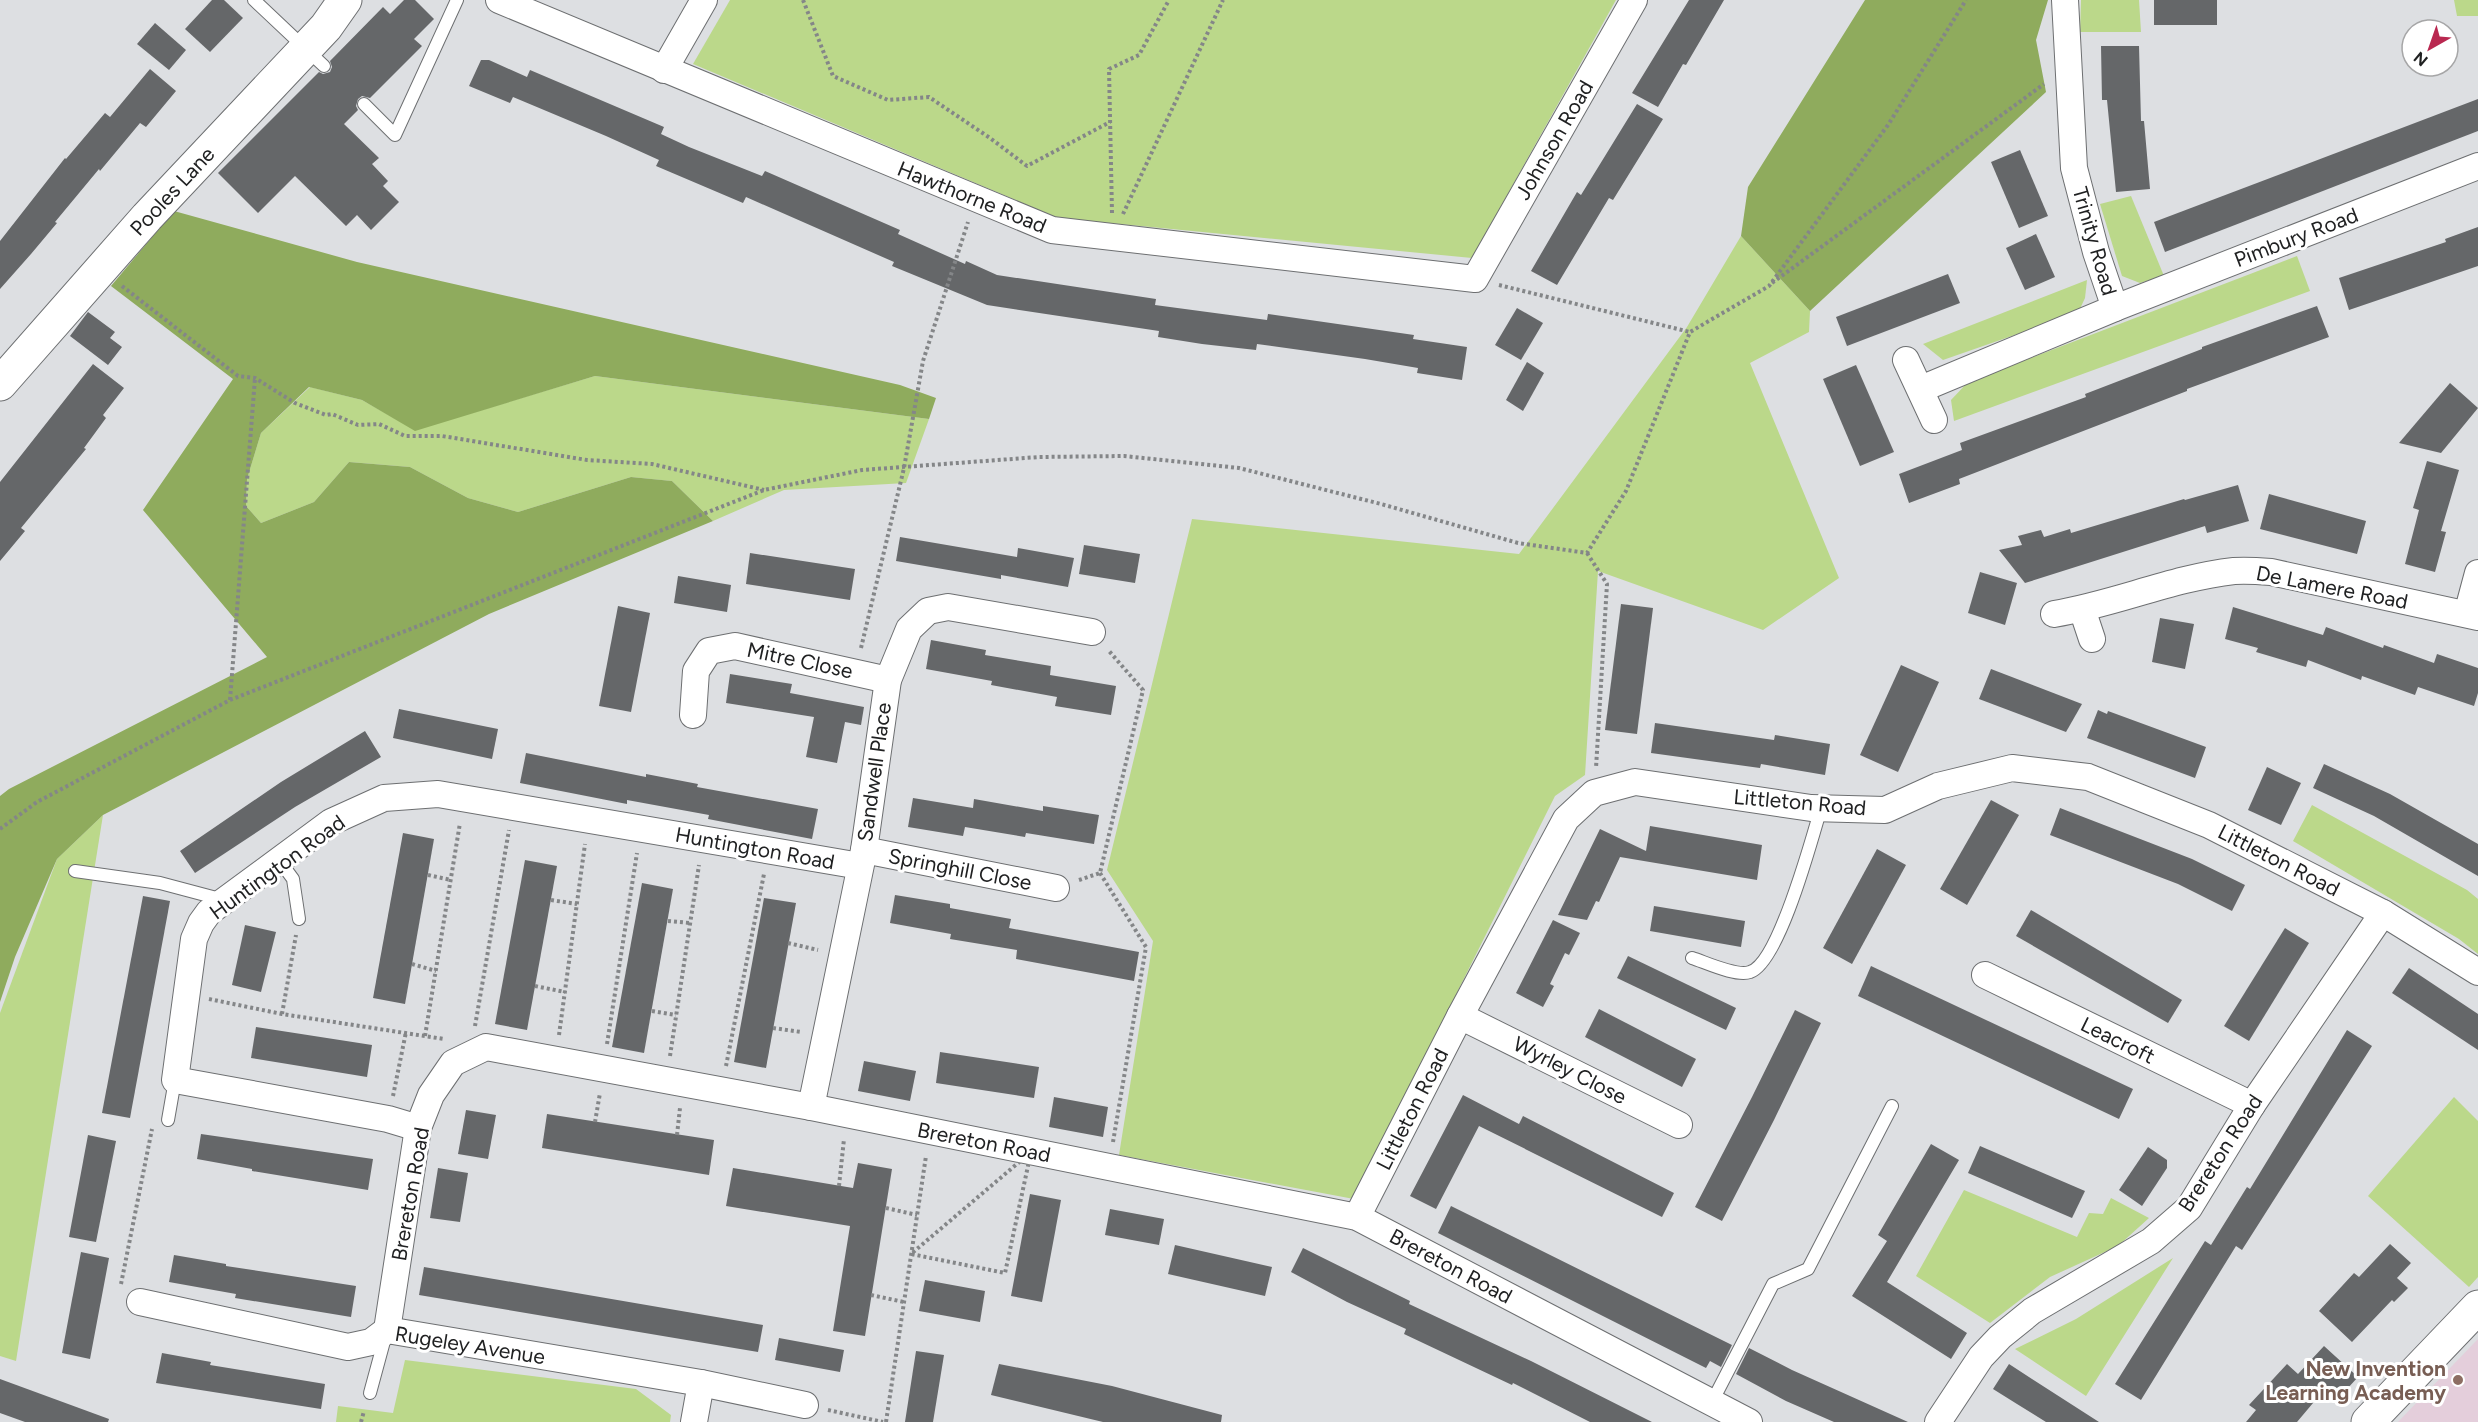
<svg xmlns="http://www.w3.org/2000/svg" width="2478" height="1422" viewBox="0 0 2478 1422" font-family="Figtree,sans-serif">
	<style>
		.education { fill: #e4cedb }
		.green { fill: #bbd88a }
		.forest { fill: #8fab5d }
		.building { fill: #656769 }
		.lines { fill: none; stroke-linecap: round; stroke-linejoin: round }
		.lane-casing { stroke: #6d6f71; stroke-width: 14 }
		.street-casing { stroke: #6d6f71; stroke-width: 28 }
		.secondary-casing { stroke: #6d6f71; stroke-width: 35 }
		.primary-casing { stroke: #6d6f71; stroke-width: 35 }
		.path { stroke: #848688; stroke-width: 4; stroke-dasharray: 3 3; stroke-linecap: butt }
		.lane { stroke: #fff; stroke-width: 12 }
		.street { stroke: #fff; stroke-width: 26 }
		.secondary { stroke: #fff; stroke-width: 33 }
		.primary { stroke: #fff; stroke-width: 33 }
		.education-dot { fill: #8d6e63; stroke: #fff; stroke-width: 2 }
		.labels { text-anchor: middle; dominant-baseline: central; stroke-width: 6; stroke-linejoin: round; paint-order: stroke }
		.street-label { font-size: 21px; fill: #202122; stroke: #fff }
		.education-label { font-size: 21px; font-weight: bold; fill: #785e54; stroke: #fff; text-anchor: end }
	</style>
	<rect width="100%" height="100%" fill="#dddfe2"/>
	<!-- education -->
	<path class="education" d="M2478,1339V1422H2398Z"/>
	<!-- green -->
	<g class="green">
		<path d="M730,0H1616L1472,258L1058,218L693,64Z"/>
		<path d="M2081,0H2139L2141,32H2080Z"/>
		<path d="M2454,0H2478V16H2457Z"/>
		<path d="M2131,196L2164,276L2140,283L2122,276L2100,204Z"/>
		<path d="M1741,236L1810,311L1809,332L1750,363L1839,578L1763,630L1598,571L1585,775L1555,796L1354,1199L1119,1155L1153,941L1107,870L1192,519L1519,554L1687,327Z"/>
		<path d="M2297,256L2310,291L1954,421L1951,400L1968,382Z"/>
		<path d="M2087,280L2085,298L2078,313L1943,360L1923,344Z"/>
		<path d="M595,376L929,419L906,483L784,490L713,521L672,481L631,477L518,512L468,498L410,467L349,462L314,502L261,523L246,506L247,479L261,433L310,387L362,400L415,430Z"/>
		<path d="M2312,805L2467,890L2478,899V954L2459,939L2293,841Z"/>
		<path d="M103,815L16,1361L0,1356V1013L57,859Z"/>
		<path d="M2454,1097L2478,1121V1277L2469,1287L2368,1196Z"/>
		<path d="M1964,1190L2077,1237L2089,1213L2103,1214L2111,1198L2149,1218L2118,1246L2050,1277L1990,1323L1916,1276Z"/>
		<path d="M2173,1258L2086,1396L2015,1349L2076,1319Z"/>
		<path d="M405,1360L636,1389L671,1415L670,1422H336L338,1406L393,1413Z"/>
	</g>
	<!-- forest -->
	<g class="forest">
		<path d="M1865,0H2048L2036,40L2046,92L1810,311L1741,236L1748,187Z"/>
		<path d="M174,211L357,262L900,385L936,398L929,419L595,376L415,431L362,400L309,387L261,433L247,479L246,506L261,523L314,502L349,462L410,467L468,498L518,512L631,477L672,481L713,521L489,614L103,815L57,859L15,957L0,1002V796L9,789L267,657L143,510L233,379L111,286Z"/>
	</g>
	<!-- building -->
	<g class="building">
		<path d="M212,0H224L243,18L210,52L185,29Z"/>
		<path d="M404,0H415L434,19L414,39L422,46L370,98L362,96L358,99L356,106L358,110L344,124L379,158L372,164L388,181L383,186L399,202L371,230L357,215L346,226L295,176L258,213L218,173L319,72L323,74L330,72L332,67L330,61L383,7L390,14Z"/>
		<path d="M1689,0H1724L1686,65L1683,64L1658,107L1632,93Z"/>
		<rect x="2154" y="0" width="63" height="25"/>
		<path d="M155,23L186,50L169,70L137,44Z"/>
		<path d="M2101,46H2139L2141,121H2144L2150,189L2116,192L2107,100H2102Z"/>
		<path d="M481,60H489L527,77L530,70L664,127L661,134L689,147L762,176L765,171L900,230L898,234L965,264L966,261L997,275L1156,299L1155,305L1267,320L1268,314L1414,335L1413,339L1467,347L1462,380L1417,373L1418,368L1365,359L1257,344L1256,350L1202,344L1158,337L1159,331L987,305L892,266L894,262L746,197L743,203L656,166L659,160L606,136L513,97L510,103L469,86Z"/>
		<path d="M150,69L176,91L146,127L140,123L100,171L99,169L55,222L57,223L31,254L0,289V241L65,158L66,159L105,113L110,117Z"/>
		<path d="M2478,99V131L2165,252L2154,222Z"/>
		<path d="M1637,104L1663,119L1613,200L1609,198L1557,285L1531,271L1577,192L1581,195Z"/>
		<path d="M2020,150L2048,216L2019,228L1991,162Z"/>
		<path d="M2478,227V266L2349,310L2339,278L2446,242L2445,239Z"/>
		<path d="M2036,234L2055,277L2025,290L2006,248Z"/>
		<path d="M1948,274L1960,303L1847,346L1836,317Z"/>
		<path d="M2317,306L2329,337L2187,389V391L1959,479L1960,484L1909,503L1899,474L1962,450L1960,443L2086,397L2085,394L2202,349V347Z"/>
		<path d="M1517,308L1543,323L1521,360L1495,345Z"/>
		<path d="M88,312L115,332L110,338L122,347L108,365L70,336Z"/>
		<path d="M1527,362L1544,373L1523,411L1506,400Z"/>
		<path d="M93,364L124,388L103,415L106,418L84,448L86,449L21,528L25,531L0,561V482Z"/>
		<path d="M1856,365L1894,452L1860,466L1823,379Z"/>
		<path d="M2450,383L2478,408L2441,453L2399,443Z"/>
		<path d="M2427,461L2459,470L2441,531L2446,532L2435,572L2405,564L2419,510L2413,508Z"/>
		<path d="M2238,485L2249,521L2207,533L2205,526L2025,583L1999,550L2022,545L2018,536L2041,530L2044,537L2070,529L2071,533L2184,499L2185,500Z"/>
		<path d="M2269,494L2366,521L2357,554L2260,529Z"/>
		<path d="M900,537L1017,557L1018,548L1074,558L1068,587L1001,575V579L896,561Z"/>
		<path d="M1084,545L1140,554L1135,583L1079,574Z"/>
		<path d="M750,553L855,569L850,600L746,584Z"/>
		<path d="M1980,572L2017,583L2005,625L1968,613Z"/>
		<path d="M678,576L731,585L727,612L674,603Z"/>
		<path d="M1621,604L1653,608L1637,734L1605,730Z"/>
		<path d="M618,606L650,613L631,712L599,706Z"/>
		<path d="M2233,607L2323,635L2326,627L2383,648L2384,645L2434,663L2437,654L2478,668V693L2474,706L2418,687L2415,695L2362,676L2361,680L2308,660L2306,667L2256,652L2258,648L2225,639Z"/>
		<path d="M2160,618L2194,624L2185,669L2152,662Z"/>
		<path d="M931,640L986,650L985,655L1051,666L1050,675L1116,686L1111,715L1055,706L1057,697L991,685L992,681L926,669Z"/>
		<path d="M1901,665L1939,682L1898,772L1860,755Z"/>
		<path d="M1991,669L2082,704L2066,732L1979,699Z"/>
		<path d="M730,674L792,684L790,693L864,707L861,725L845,722L837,763L806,757L814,717L726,703Z"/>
		<path d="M399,709L498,729L492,759L393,738Z"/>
		<path d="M2098,710L2107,714L2108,711L2206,747L2195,778L2087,738Z"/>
		<path d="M1655,723L1774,740L1775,735L1830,744L1825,775L1761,764L1760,768L1651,753Z"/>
		<path d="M365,731L381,757L295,807L195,873L180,851L281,782Z"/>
		<path d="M526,753L646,777V774L698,784L697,787L818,809L812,839L708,819L709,815L627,800V804L520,783Z"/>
		<path d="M2324,764L2390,794L2478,844V876L2374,816L2313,788Z"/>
		<path d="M2267,767L2301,783L2281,825L2248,810Z"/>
		<path d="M913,798L973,808L974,799L1043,811V806L1099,815L1094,844L1026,833L1025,837L965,827L963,836L908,827Z"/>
		<path d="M1991,800L2019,815L1967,905L1940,889Z"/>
		<path d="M2060,808L2192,859L2245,885L2232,911L2178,884L2050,835Z"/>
		<path d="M1650,826L1762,845L1757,880L1620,857L1599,902L1596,901L1587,920L1558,915L1600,829L1646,851Z"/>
		<path d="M403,833L434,839L405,1004L373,998Z"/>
		<path d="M1877,849L1906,865L1852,964L1823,948Z"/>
		<path d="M525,860L557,866L527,1030L495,1024Z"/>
		<path d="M642,883L673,889L644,1053L612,1047Z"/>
		<path d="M895,895L950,904V908L1011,919L1009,928L1139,952L1134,981L1016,959L1017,950L950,939L951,934L890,923Z"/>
		<path d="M143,896L170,901L130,1118L102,1113Z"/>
		<path d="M764,898L796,903L766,1068L734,1062Z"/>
		<path d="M1654,906L1745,921L1741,947L1650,931Z"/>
		<path d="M2031,910L2182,1000L2168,1023L2016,936Z"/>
		<path d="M1553,920L1580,933L1569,955L1565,953L1550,984L1554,986L1543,1007L1516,993Z"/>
		<path d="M245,925L276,932L261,992L232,985Z"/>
		<path d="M2285,928L2309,943L2249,1041L2224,1026Z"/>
		<path d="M1628,956L1736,1008L1726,1030L1617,978Z"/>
		<path d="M1871,966L2133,1089L2119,1119L1858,996Z"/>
		<path d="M2409,968L2478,1014V1050L2392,993Z"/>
		<path d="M1599,1009L1696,1059L1682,1087L1585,1037Z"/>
		<path d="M1795,1010L1821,1023L1774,1120L1722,1221L1695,1207L1752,1097Z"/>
		<path d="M256,1027L372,1045L367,1077L251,1058Z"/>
		<path d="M2347,1030L2372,1046L2242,1250L2236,1246L2141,1400L2115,1384L2205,1241L2211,1245L2247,1187L2250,1189Z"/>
		<path d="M940,1052L1039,1067L1034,1098L936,1083Z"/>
		<path d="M864,1061L916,1071L910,1101L858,1091Z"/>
		<path d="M1463,1095L1519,1124L1523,1116L1674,1193L1662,1217L1479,1126L1436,1209L1410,1196Z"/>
		<path d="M1054,1097L1108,1107L1103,1137L1049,1127Z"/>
		<path d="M466,1110L496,1115L488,1159L458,1154Z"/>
		<path d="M547,1114L714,1140L709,1175L542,1148Z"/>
		<path d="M201,1134L373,1159L368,1190L252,1171V1169L197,1159Z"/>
		<path d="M88,1135L116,1141L96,1242L69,1237Z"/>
		<path d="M1931,1144L1959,1160L1887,1282L1967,1333L1951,1359L1852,1296L1887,1241L1878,1235Z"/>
		<path d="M1980,1146L2085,1191L2072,1218L1968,1173Z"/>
		<path d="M2148,1147L2167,1160V1168L2142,1206L2119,1190Z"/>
		<path d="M858,1163L892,1169L865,1336L833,1331L850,1226L726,1206L733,1168L853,1188Z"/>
		<path d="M438,1168L468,1173L460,1222L430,1218Z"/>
		<path d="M1030,1194L1061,1200L1042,1302L1011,1296Z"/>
		<path d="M1451,1206L1732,1345L1721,1367L1710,1361L1706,1368L1438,1233Z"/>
		<path d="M1110,1209L1164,1219L1159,1245L1105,1235Z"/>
		<path d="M2390,1244L2411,1263L2397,1278L2408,1288L2394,1302L2392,1300L2352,1342L2319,1311L2354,1273L2359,1277Z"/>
		<path d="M1175,1245L1272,1267L1265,1296L1168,1274Z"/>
		<path d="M1303,1248L1410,1301L1409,1304L1531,1361L1652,1422H1590L1513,1383L1512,1385L1404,1334L1406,1329L1347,1302L1291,1272Z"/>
		<path d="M81,1252L109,1258L90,1359L62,1353Z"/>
		<path d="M174,1255L226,1264V1266L356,1286L351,1317L235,1298L236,1294L169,1282Z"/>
		<path d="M424,1267L763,1325L758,1352L419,1295Z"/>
		<path d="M925,1280L985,1291L980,1322L919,1311Z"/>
		<path d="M779,1338L844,1350L840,1372L775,1360Z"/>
		<path d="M2324,1346L2358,1377L2336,1401L2324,1390L2297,1422H2246L2256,1410L2249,1405L2287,1364L2298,1374Z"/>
		<path d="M1749,1348L1792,1370L1908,1422H1834L1786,1401L1736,1374Z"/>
		<path d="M916,1351L944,1355L933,1422H905Z"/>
		<path d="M162,1353L211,1362L210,1365L325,1384L321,1409L156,1383Z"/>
		<path d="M999,1364L1112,1386L1222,1415L1221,1422H1103L991,1395Z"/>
		<path d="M2009,1364L2032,1379L2099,1422H2046L2017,1404L1993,1389Z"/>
		<path d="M0,1379L109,1419L108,1422H25L0,1413Z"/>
	</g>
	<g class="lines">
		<!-- lane casing -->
		<g class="lane-casing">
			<g id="lane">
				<path d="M254,0L324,66"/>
				<path d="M364,104L395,135L457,0"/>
				<path d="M279,860L293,879L299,919"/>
				<path d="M75,871L160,883L224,900"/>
				<path d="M1692,958C1705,962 1736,977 1750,972C1779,963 1812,838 1821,808"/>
				<path d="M168,1120L175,1080"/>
				<path d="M370,1393L386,1334"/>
				<path d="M1712,1402L1773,1284L1808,1269L1892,1106"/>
			</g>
		</g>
		<!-- street casing -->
		<g class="street-casing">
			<g id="street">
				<path d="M499,0L1052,230L1475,279L1634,0"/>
				<path d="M664,70L704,0"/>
				<path d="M2115,308L2478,166"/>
				<path d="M1906,360L1934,420"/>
				<path d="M1921,389L2115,308L2096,252L2074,168L2065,0"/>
				<path d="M2082,609L2092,639"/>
				<path d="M2054,614C2115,604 2172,578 2234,571C2246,570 2259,571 2271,572L2478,617"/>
				<path d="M2467,614L2478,573"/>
				<path d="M693,715L696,671L709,651L735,646L888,680"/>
				<path d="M864,850L1056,888"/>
				<path d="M1985,975L2252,1105"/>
				<path d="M1460,1016L1679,1125"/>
				<path d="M811,1107L864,850L888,680L909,629L928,611L948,607L1092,632"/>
				<path d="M418,1128L388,1119L175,1080L194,939L201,923L209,912L331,822L384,798L438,794L860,866"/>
				<path d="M1357,1217L1460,1016L1566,819L1594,793L1635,782L1811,808L1885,810L1938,786L2012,768L2088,777L2209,825L2383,913L2478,972"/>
				<path d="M140,1302L348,1347L371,1342L387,1330L701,1383L805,1405"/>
				<path d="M387,1330L418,1128L431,1095L453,1063L486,1047L811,1107L1357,1217L1749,1422"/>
				<path d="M694,1422L701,1383"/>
				<path d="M1938,1422L1981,1357L2000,1337L2032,1311L2151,1241L2189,1208L2252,1105L2383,913"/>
			</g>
		</g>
		<!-- secondary casing -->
		<g class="secondary-casing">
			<path id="secondary" d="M0,384L147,217L326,27L345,0"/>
		</g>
		<!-- primary casing -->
		<g class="primary-casing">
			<path id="primary" d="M2368,1422L2478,1307"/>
		</g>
		<!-- path -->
		<g class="path">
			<path d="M803,0L833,76L888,100L929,97L990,138L1027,166L1110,122"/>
			<path d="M1112,213L1109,69L1139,55L1169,0"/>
			<path d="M1123,214L1223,0"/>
			<path d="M1772,283L2044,84"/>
			<path d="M1499,285L1690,332"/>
			<path d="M122,286L238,376L255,378L295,403L326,415L332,414L358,425L379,424L405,436H442L587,460L652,464L764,490"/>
			<path d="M1587,553L1607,584L1596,768"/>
			<path d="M861,648L904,468L923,361L968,222"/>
			<path d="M230,700L255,378"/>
			<path d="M0,829L37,802L230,700L764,490L862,470L1039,457L1124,456L1239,468L1381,504L1518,543L1587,553L1626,491L1690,332L1769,286L1888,125L1966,0"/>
			<path d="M1100,873L1146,947L1113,1142"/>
			<path d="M428,875L451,880"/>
			<path d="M1079,880L1100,873L1143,690L1109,651"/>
			<path d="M551,900L577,904"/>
			<path d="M668,921L690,923"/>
			<path d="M788,943L818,950"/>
			<path d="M412,964L436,971"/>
			<path d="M535,986L565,992"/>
			<path d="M209,999L282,1014L444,1039"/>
			<path d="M652,1011L676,1015"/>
			<path d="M282,1014L296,935"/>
			<path d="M475,1026L509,830"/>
			<path d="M773,1028L801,1032"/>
			<path d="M559,1035L585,844"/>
			<path d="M425,1036L460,823"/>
			<path d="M607,1044L637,853"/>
			<path d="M670,1056L699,865"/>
			<path d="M726,1066L764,874"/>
			<path d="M393,1096L406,1032"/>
			<path d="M595,1122L600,1093"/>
			<path d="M677,1135L680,1108"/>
			<path d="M1031,1152L1005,1273L911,1254Z"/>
			<path d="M839,1186L844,1139"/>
			<path d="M886,1208L917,1215"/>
			<path d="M121,1284L152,1129"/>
			<path d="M871,1295L904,1302"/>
			<path d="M828,1410L883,1422"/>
			<path d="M361,1422L364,1411"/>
			<path d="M886,1422L926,1156"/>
		</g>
		<!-- lane -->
		<use href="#lane" class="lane"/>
		<!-- street -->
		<use href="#street" class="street"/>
		<!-- secondary -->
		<use href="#secondary" class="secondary"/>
		<!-- primary -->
		<use href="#primary" class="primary"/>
	</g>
	<!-- markers -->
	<circle class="education-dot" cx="2458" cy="1380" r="6"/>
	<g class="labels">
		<!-- street labels -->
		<g class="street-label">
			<text transform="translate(1554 140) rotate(-60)">Johnson Road</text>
			<text transform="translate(172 191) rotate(-47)">Pooles Lane</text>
			<text transform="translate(972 197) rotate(22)">Hawthorne Road</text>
			<text transform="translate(2296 237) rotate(-21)">Pimbury Road</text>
			<text transform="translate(2095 241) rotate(74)">Trinity Road</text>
			<text transform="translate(2332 587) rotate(11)">De Lamere Road</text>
			<text transform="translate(800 660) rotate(12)">Mitre Close</text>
			<text transform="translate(874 772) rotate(-82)">Sandwell Place</text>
			<text transform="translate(1800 802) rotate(5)">Littleton Road</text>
			<text transform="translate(755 848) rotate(10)">Huntington Road</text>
			<text transform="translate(2279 860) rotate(27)">Littleton Road</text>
			<text transform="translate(277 867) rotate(-36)">Huntington Road</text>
			<text transform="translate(960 869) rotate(11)">Springhill Close</text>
			<text transform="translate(2118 1040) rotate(26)">Leacroft</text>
			<text transform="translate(1570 1070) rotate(27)">Wyrley Close</text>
			<text transform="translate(1412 1109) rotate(-63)">Littleton Road</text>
			<text transform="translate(984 1142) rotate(11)">Brereton Road</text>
			<text transform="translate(2220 1153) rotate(-57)">Brereton Road</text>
			<text transform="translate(410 1194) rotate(-80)">Brereton Road</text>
			<text transform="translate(1451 1266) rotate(28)">Brereton Road</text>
			<text transform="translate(470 1345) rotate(9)">Rugeley Avenue</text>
		</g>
		<!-- education labels -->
		<g class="education-label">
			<text x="2446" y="1368">New Invention<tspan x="2446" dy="24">Learning Academy</tspan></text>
		</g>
	</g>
	<!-- north arrow -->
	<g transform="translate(2430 48) rotate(220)"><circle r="28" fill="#ffffff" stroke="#a6a6a7" stroke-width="1.5"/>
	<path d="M0-4.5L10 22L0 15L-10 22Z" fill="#b92850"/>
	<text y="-9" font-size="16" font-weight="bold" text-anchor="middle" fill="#202122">N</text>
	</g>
</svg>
